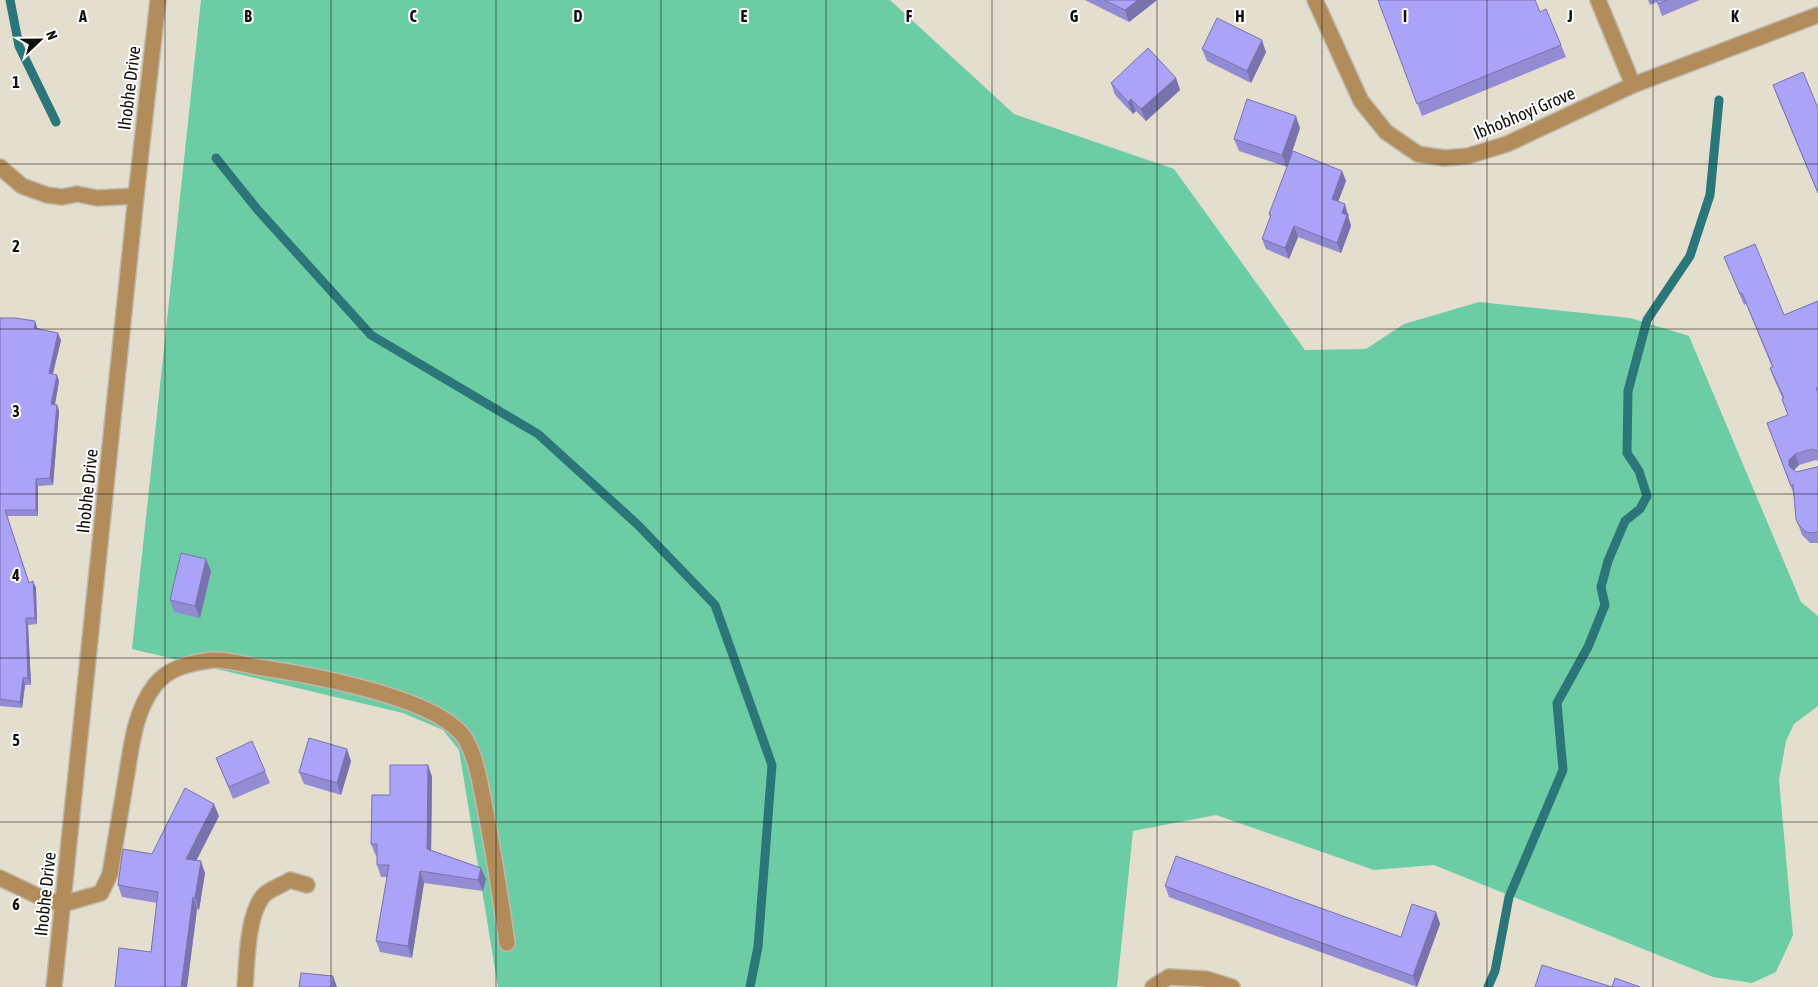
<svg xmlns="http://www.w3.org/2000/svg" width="1818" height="987" viewBox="0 0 1818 987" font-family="'Asap Condensed',sans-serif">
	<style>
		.green { fill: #6ccda5 }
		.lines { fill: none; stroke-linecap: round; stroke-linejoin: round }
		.stream { stroke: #2b7678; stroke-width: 9 }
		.minor-casing { stroke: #beb9ab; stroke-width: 18 }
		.minor { stroke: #b28d5b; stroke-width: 15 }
		.wall { fill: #938cd4 }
		.shaded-wall { fill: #7872ad }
		.building { fill: #aba3f7; stroke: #7872ad }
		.grid { fill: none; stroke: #100e09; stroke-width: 1; stroke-opacity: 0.55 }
		.labels { text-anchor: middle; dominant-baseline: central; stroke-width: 4; stroke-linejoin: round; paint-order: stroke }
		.street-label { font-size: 18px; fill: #100e09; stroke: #fff }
		.grid-label { font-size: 16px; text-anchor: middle; font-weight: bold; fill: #100e09; stroke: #fff; stroke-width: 4; stroke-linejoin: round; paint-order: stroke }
	</style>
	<rect width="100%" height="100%" fill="#e4decf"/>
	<!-- green -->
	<path class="green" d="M201,0H890L1014,114L1174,169L1305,350L1366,349L1404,324L1479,302L1630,318L1689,336L1801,602L1818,616V706L1794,724L1786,741L1779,780L1793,935L1776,972L1752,983L1713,977L1434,865L1374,870L1216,815L1133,831L1117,987H498L459,750L443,730L403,713L132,649Z"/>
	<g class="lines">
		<!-- stream -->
		<g class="stream">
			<path d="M10,0L19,46L56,122"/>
			<path d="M216,158L257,209L371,335L538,434L638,525L715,605L772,765L758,947L750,987"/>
			<path d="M1488,987L1495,971L1509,897L1563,770L1557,703L1588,647L1605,605L1601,587L1608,561L1625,521L1640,509L1647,496L1639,471L1627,453L1628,391L1647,320L1690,256L1710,195L1719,100"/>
		</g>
		<!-- minor casing -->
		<g class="minor-casing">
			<g id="minor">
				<path d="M1315,0L1361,101L1386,132L1418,154L1444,158L1468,156L1507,144L1633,85L1818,15"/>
				<path d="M1598,0L1633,85"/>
				<path d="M0,167L22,186L47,195L62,197L77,194L97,198L136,196"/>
				<path d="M0,878L44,899L63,904L101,893L110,874C115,845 120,815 125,785C131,752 133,713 155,685C169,667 191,663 212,660C226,659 243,664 257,667C305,674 441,697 466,740C478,762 481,789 486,813C494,856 501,899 507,943"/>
				<path d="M54,987L136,196L158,0"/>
				<path d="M245,987C247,962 247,916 263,896C269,889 283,885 290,880L307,885"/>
				<path d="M1153,987L1169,977L1206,979L1232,987"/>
			</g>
		</g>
		<!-- minor -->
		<use href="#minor" class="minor"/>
	</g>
	<!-- wall -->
	<g class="wall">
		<path d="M1085,0H1157L1129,22Z"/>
		<path d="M1378,0L1540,12L1561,45L1566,57L1422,116Z"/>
		<path d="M1648,0H1700L1662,16L1657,2L1650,5Z"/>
		<path d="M1202,49L1266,52L1251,83L1207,61Z"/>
		<path d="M1176,78L1180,90L1146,121L1136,111L1133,114L1115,95L1111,83Z"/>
		<path d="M1773,85L1818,108V194L1777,96Z"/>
		<path d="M1300,128L1287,167L1239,151L1234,139Z"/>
		<path d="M1342,171L1346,181L1338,202L1349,215L1348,217L1351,226L1341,253L1298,237L1289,259L1266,249L1262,239L1270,218L1269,214Z"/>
		<path d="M1724,257L1784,315L1818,301V461L1816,460L1799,465L1794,470L1796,472L1817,467L1818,466V543H1810L1802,535L1796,519L1794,495L1767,423L1788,415L1782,399H1783L1774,379L1770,368L1772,367L1746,304L1744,305Z"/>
		<path d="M0,318L37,327V328L61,340L53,374L59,381L55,404L57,405L59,411L53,485L38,486V516H7L29,582L33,581L36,588L37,624L28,625L31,685H25L22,708L0,706Z"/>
		<path d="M211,571L200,618L174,612L170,600Z"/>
		<path d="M216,758L265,771L270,783L233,799Z"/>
		<path d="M351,761L341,795L304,784L299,772Z"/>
		<path d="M428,765L432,777L431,850L481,868L486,879L483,891L424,883L412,958L380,952L376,941L387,877H381L377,865V856H376L371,844L390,795Z"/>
		<path d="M219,816L196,861L205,873L199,910L197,909L187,987H115L151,952L157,903L122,897L118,885L152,854Z"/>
		<path d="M1165,886L1401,937L1436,912L1440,924L1417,987L1169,897Z"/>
	</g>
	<!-- shaded-wall -->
	<g class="shaded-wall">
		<path d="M1138,0H1157L1129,22L1125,10Z"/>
		<path d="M1262,40L1266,52L1251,83L1247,71Z"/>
		<path d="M1176,78L1180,90L1146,121L1141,109Z"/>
		<path d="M1131,99L1136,111L1133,114L1128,102Z"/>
		<path d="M1296,116L1300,128L1287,167L1282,155Z"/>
		<path d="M1342,171L1346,181L1335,210L1332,199Z"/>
		<path d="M1345,204L1351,226L1341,253L1337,243L1342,213Z"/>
		<path d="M1294,226L1298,237L1289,259L1285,248Z"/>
		<path d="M35,321L37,327L36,334L34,328Z"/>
		<path d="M58,333L61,340L51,380L49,373Z"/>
		<path d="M57,375L59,381L54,410L51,404Z"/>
		<path d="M57,405L59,411L53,485L50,478Z"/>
		<path d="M1795,454L1799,465L1793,471L1789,466V460Z"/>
		<path d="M36,479L38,486V516L36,510Z"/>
		<path d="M206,559L211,571L200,618L195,606Z"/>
		<path d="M33,581L36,588L37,624L35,618Z"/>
		<path d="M26,618L28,625L31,685L28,678Z"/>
		<path d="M23,678L25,685L22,708L20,702Z"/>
		<path d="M347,749L351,761L341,795L337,783Z"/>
		<path d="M428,765L432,777L431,861L427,849Z"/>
		<path d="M214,804L219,816L191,871L186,859Z"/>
		<path d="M201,861L205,873L199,910L195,898Z"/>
		<path d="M481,868L486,879L483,891L478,880Z"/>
		<path d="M420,871L424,883L412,958L408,946Z"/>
		<path d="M193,897L197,909L187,987H181Z"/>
		<path d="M1436,912L1440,924L1417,987L1413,976Z"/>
		<path d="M333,976L337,987H332Z"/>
	</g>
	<!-- building -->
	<g class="building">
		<path d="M1104,0H1138L1125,10Z"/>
		<path d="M1378,0H1535L1540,12L1546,9L1561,45L1417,104Z"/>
		<path d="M1656,0H1667L1658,4Z"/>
		<path d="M1217,18L1262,40L1247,71L1202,49Z"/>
		<path d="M1148,48L1176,78L1141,109L1131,99L1128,102L1111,83Z"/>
		<path d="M1803,72L1818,108V193L1773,85Z"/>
		<path d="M1247,99L1296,116L1282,155L1234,139Z"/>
		<path d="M1293,151L1342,171L1332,199L1345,204L1342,213L1347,215L1337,243L1294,226L1285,248L1262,239L1271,215L1269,214Z"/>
		<path d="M1755,244L1784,315L1818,301V387L1816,388L1818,393V451L1812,449L1795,454L1789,460V466L1796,472L1817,467L1818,466V532L1812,533L1806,532L1798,524L1796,519L1793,484L1791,486L1767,423L1788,415L1782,399L1784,398L1770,368L1773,367L1742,293L1740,294L1724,257Z"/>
		<path d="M0,318H15L35,321L34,328L58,333L49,373L57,375L51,404L57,405L50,478L36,479V510H5L29,583L33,581L35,618H26L28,678H23L20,702L0,699Z"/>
		<path d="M181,553L206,559L195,606L170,600Z"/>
		<path d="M309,738L347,749L337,783L299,772Z"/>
		<path d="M252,741L265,771L229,787L216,758Z"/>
		<path d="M390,765H428L427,849L481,868L478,880L420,871L408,946L376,941L389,865H377V844H371L372,795H390Z"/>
		<path d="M185,788L214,804L186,859L201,861L195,898L193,897L181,987H115L119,948L151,952L158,892L118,885L123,849L152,854Z"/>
		<path d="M1176,856L1401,937L1412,904L1436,912L1413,976L1165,886Z"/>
		<path d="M1542,965L1612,987L1615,978L1640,987H1535Z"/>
		<path d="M301,973L333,976L332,987H299Z"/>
	</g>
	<!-- grid -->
	<path class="grid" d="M165,0V987M331,0V987M496,0V987M661,0V987M826,0V987M992,0V987M1157,0V987M1322,0V987M1487,0V987M1653,0V987M0,164H1818M0,329H1818M0,494H1818M0,658H1818M0,822H1818"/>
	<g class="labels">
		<!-- street labels -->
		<g class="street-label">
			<text transform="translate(129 88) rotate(-83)">Ihobhe Drive</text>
			<text transform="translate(1524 113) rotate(-23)">Ibhobhoyi Grove</text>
			<text transform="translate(87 491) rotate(-84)">Ihobhe Drive</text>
			<text transform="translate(45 894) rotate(-84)">Ihobhe Drive</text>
		</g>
	</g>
	<g class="grid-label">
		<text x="83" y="22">A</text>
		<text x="248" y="22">B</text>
		<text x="413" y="22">C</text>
		<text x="578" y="22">D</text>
		<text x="744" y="22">E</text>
		<text x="909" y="22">F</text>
		<text x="1074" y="22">G</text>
		<text x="1240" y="22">H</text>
		<text x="1405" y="22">I</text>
		<text x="1570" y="22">J</text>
		<text x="1735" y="22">K</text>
		<text x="16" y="88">1</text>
		<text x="16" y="252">2</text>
		<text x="16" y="417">3</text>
		<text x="16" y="581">4</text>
		<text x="16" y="746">5</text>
		<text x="16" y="910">6</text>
	</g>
	<!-- north arrow -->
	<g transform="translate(40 40) rotate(68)" stroke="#ffffff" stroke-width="4" paint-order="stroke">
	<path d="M0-4L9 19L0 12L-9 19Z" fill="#100e09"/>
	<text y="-8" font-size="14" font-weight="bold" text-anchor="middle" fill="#100e09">N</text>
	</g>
</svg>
